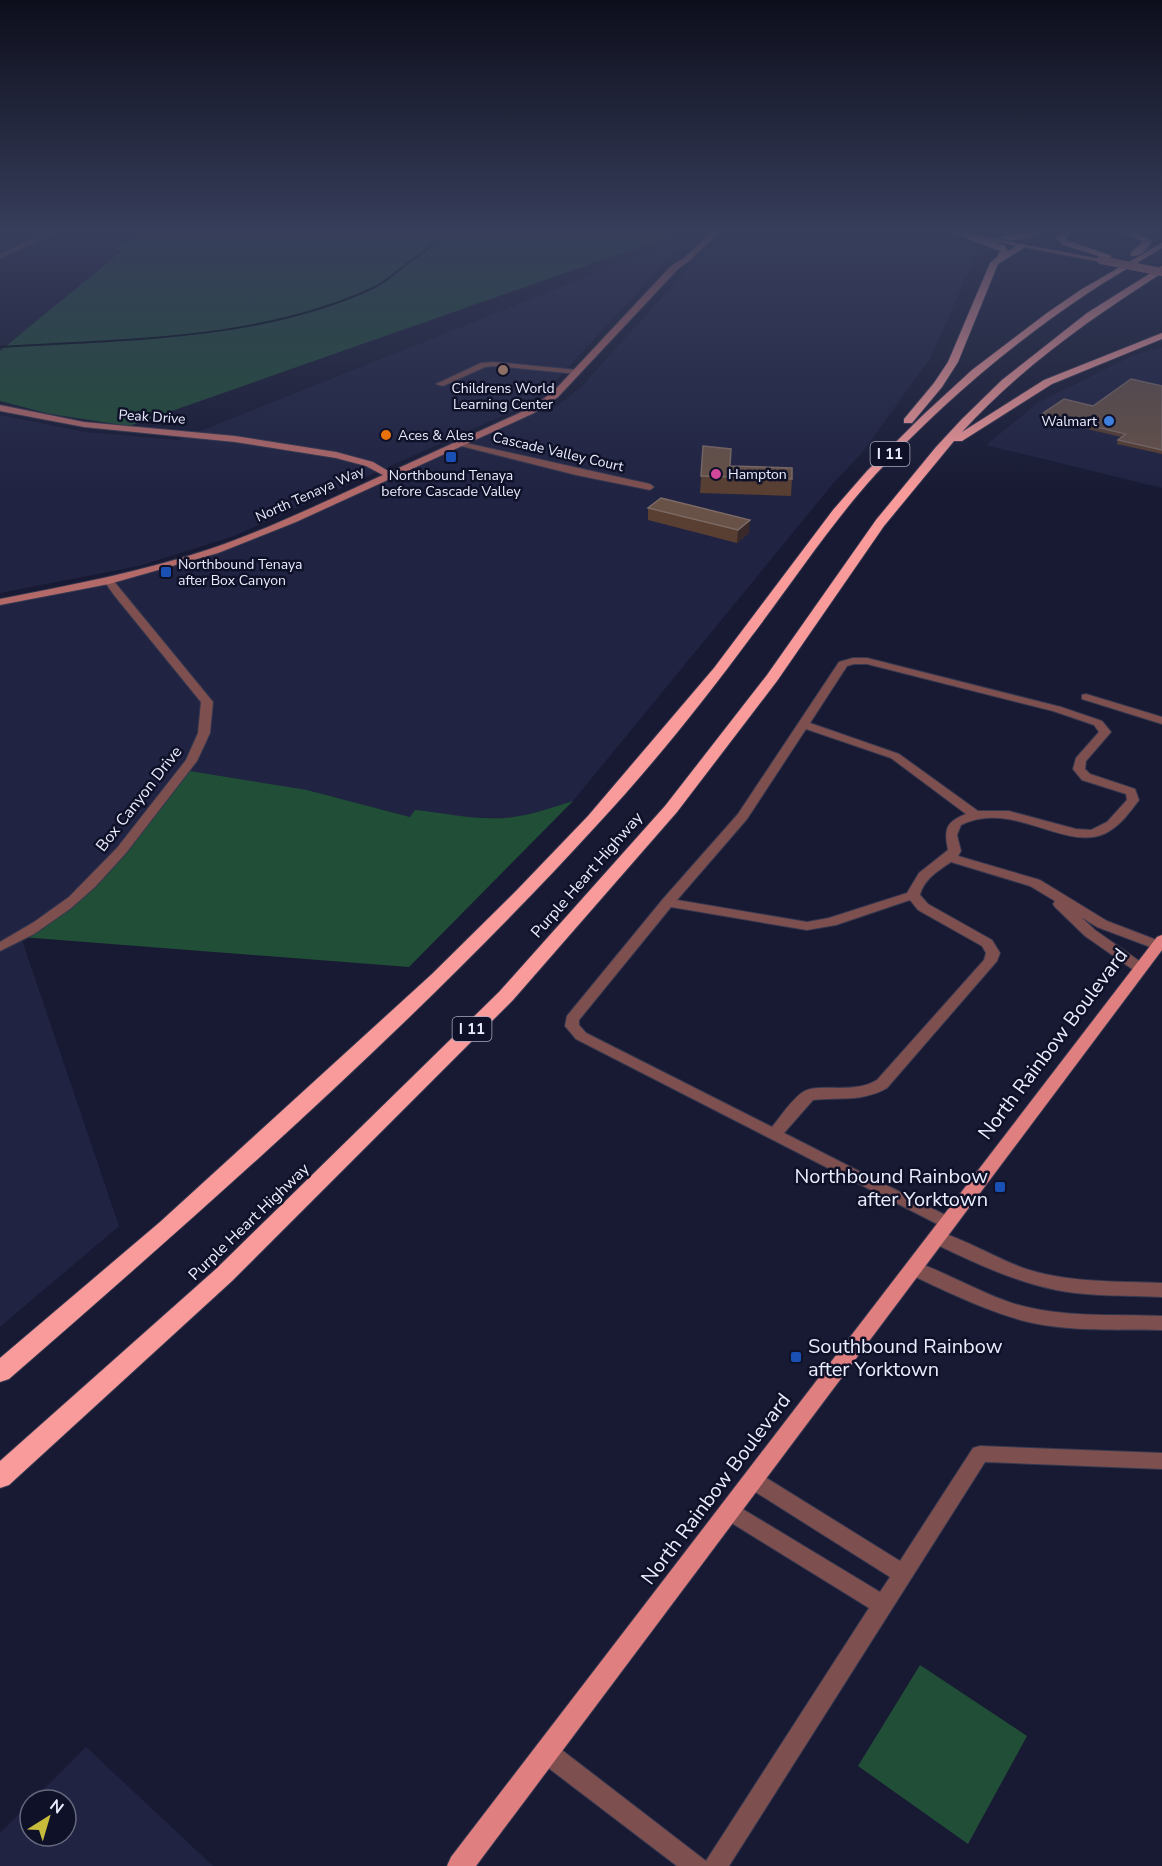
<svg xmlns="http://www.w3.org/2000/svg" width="1162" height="1866" viewBox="0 0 1162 1866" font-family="'Nunito Sans',sans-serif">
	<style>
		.built { fill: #202342 }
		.green { fill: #214e37 }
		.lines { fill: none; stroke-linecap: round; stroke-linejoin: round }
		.stream { stroke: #000b14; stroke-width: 2 }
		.street-casing { stroke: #35384f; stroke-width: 2 }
		.secondary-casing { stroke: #35384f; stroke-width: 2 }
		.primary-casing { stroke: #35384f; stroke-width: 2 }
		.highway-casing { stroke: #35384f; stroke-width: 2 }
		.street { fill: #7e4f4f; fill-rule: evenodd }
		.secondary { fill: #b56a6a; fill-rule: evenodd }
		.primary { fill: #e07f7f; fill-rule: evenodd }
		.highway { fill: #f99b9b; fill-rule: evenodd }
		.primary-bridge-casing { stroke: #35384f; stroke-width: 8; stroke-linecap: butt }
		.primary-bridge { stroke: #e07f7f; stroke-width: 8 }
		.wall { fill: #593f32 }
		.shaded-wall { fill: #382829 }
		.building { fill: #685248; stroke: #7c6a65; stroke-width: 1.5 }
		.education-dot { fill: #8d6e63; stroke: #0f1129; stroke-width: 2 }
		.shop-dot { fill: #3f7fe0; stroke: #0f1129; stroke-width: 2 }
		.food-dot { fill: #e8710a; stroke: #0f1129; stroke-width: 2 }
		.transit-dot { fill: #1a4fb4; stroke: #0f1129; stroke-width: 2 }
		.hotel-dot { fill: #d1479c; stroke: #0f1129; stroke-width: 2 }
		.labels { text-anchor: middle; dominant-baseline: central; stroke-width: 5; stroke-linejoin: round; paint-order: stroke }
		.far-poi-label { font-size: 14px; fill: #e9edfe; stroke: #0f1129; text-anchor: start }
		.far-street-label { font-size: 14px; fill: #e9edfe; stroke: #0f1129 }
		.shield { fill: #0f1129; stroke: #a8abbe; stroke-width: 1.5 }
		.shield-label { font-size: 15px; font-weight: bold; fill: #e9edfe }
		.street-label { font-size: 16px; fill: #e9edfe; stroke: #0f1129 }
		.near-street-label { font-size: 20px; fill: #e9edfe; stroke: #0f1129 }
		.near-poi-label { font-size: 20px; fill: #e9edfe; stroke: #0f1129; text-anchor: end }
	</style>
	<rect width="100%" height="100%" fill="#181a33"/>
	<!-- built -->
	<g class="built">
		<path d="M727,231H928L953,236L980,245L931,357L862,453L836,480L573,801L535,813L507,818L410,817L307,790L104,871L21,937L119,1226L0,1327V602L144,572L250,538L531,411L548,413L580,388L705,250Z"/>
		<path d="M674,242L683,243L548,389L520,408L234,536L139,566L0,593V415L85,432L178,440Z"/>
		<path d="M1162,347V488L986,445L1039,402L1134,355Z"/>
		<path d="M86,1747L213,1866H0V1833L30,1803V1836H66V1800H33Z"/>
	</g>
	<!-- green -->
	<g class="green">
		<path d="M149,231H684L129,426L50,414L0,401V351L123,250L113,248Z"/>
		<path d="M183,770L307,790L410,817L415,810C445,813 475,820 505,818C528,816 551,808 573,801L409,967L21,937L73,900Z"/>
		<path d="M920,1665L1027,1736L968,1844L858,1766Z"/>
	</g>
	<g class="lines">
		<!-- stream -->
		<path class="stream" d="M0,347C124,339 261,341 375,287C387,281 397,271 408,263C422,253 435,244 446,231"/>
		<!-- street casing -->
		<g class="street-casing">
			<g id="street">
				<path d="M51,231H60L0,258V254Z"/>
				<path d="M494,362L577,370L581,372L577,374L494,366L485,367L443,386L436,384L481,363Z"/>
				<path d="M457,441L650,484L654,487L650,490L576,475L457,445Z"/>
				<path d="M109,578L112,579L213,702L210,733L197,761L126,853L95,887L70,909L34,934L0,951V942L34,922L69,897L117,848L186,760L198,733L201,702L114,595L104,581Z"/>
				<path d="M853,658H867L1061,707L1102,721L1111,732L1086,761L1085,769L1090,774L1135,789L1139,800C1130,812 1120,826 1106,833C1066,853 1013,799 961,825L957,835L961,851L958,856L1040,880L1107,921L1162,942V948H1153L1097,927L1081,917L1095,930L1145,965L1147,968L1145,971H1135L1085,936L1055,907L1053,904L1055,901L1030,886L951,862C938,871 924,879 920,895L928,904L992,940L1000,953L997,961L887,1088C863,1102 840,1097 813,1100L784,1133L953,1219L955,1223L953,1227L947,1229L576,1039L565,1026L567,1016L663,899L738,814L839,662ZM854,664H867L1053,711L1094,725L1099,732L1076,758L1073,769L1082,780L1126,794L1127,800L1107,822L1091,830L1076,829L1009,811H978L899,754L810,723L847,666ZM806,729L891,758L966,814C945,822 944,830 948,850L919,873L907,893L829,918L807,922L677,900L747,819ZM910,900L918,910L982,946L986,953L984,960L877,1080C852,1095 818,1082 803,1092C792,1099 781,1116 772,1127L586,1033L579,1025V1020L671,907L807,930L836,925Z"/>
				<path d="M1086,694L1162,717V724L1082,699V695Z"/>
				<path d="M937,1231C967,1240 995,1258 1026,1269C1070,1283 1116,1281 1162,1283V1297C1127,1295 1091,1297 1056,1290C1012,1281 971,1261 931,1242L929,1237L931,1232Z"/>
				<path d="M913,1261C948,1273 980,1293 1015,1304C1062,1318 1113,1314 1162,1316V1330C1118,1329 1071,1332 1028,1322C985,1311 946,1291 907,1273L904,1268L907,1263Z"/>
				<path d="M980,1446L1162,1453V1469L985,1462L729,1866H677L538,1760L535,1752L538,1744L546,1741L554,1744L706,1861L869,1608L722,1517L719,1511L722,1505L729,1502L736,1505L880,1592L890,1577L746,1486L743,1480L746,1474L753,1471L760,1474L900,1561L973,1448Z"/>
			</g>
		</g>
		<!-- secondary casing -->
		<g class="secondary-casing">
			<path id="secondary" d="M713,231H721L689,261L678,269L558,397L534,413L296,522L218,553L109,584L0,605V599C71,585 141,572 210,549C269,529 326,501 383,475L366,466L336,458L235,442L84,427L0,411V405L84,422L235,436L336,452L373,462L390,472L528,409L552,393L672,265L684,258Z"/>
		</g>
		<!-- primary casing -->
		<g class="primary-casing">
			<g id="primary">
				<path d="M938,231H954L1105,260L1101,262Z"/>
				<path d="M1162,935V950L476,1866H447L451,1857L1157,937Z"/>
			</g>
		</g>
		<!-- highway casing -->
		<g class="highway-casing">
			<g id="highway">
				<path d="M1032,231H1047C1035,237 1011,244 999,237Z"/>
				<path d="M1063,231H1072L1065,238L1069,241L1112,256L1108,259L1063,245L1056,238Z"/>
				<path d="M1121,231H1133L1152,241C1148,249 1141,257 1131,256V252L1143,242Z"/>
				<path d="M969,234L1005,246L1008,251L1020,244L1027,246L998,264L958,362L942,387L912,423H904V419L934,383L948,362L990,263L997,257L1000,251L966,238V234Z"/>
				<path d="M1162,243V248C1136,264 1110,278 1085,295C1009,346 938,407 875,475C830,525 792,583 751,637C704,701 650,768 596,826C415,1024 211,1203 9,1379L0,1382V1358L160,1222L432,974L516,891L588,816L714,668L833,510L867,471L922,416L972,370L1047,313L1082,289Z"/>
				<path d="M1162,266V273C1090,319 1020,368 962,432L1044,380L1162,333V339L1052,384L962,441H954L884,526L777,681L677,812L513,1000L232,1281L9,1485L0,1488V1461L216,1269L499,992L665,806L767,675L876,520L936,447L962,419L1002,380L1087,313Z"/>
			</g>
		</g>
		<!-- street -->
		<use href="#street" class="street"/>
		<!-- secondary -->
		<use href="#secondary" class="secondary"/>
		<!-- primary -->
		<use href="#primary" class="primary"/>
		<!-- highway -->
		<use href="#highway" class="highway"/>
		<!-- primary-bridge casing -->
		<g class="primary-bridge-casing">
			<path id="primary-bridge" d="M1101,260L1162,272"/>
		</g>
		<!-- primary-bridge -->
		<use href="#primary-bridge" class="primary-bridge"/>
	</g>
	<!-- wall -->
	<g class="wall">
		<path d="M1162,386V454L1117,444L1118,440L1121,437L1041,418L1042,414L1093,406Z"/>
		<path d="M703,446L730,466L792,479L791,496L700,493Z"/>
		<path d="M661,498L749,533L737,543L648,520V508Z"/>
	</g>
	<!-- shaded-wall -->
	<path class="shaded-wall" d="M750,520L749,533L737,543L738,530Z"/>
	<!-- building -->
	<g class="building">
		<path d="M1131,379L1162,386V450L1118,440L1126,434L1042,414L1064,399L1093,406Z"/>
		<path d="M703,446L731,449L730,466L792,468V479L701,476Z"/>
		<path d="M661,498L750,520L738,530L648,508Z"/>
	</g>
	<!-- sky -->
	<linearGradient id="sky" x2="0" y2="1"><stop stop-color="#0d0e1c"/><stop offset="0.47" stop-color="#373e5b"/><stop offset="1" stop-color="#373e5b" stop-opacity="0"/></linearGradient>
	<rect width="1162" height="493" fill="url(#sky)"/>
	<!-- markers -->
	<circle class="education-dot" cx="503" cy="370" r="6"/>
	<circle class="shop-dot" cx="1109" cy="421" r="6"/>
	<circle class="food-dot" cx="386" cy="435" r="6"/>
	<g class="transit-dot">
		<rect x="445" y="451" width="12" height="12" rx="3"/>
		<rect x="160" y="566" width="12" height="12" rx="3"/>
		<rect x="994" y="1181" width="12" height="12" rx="3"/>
		<rect x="790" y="1351" width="12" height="12" rx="3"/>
	</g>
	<circle class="hotel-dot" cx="716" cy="474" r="6"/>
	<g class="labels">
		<!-- far-poi labels -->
		<g class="far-poi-label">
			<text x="503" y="388" text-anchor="middle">Childrens World<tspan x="503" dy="16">Learning Center</tspan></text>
			<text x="1097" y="421" text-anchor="end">Walmart</text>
			<text x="398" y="435">Aces &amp; Ales</text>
			<text x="728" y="474">Hampton</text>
			<text x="451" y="475" text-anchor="middle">Northbound Tenaya<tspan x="451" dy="16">before Cascade Valley</tspan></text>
			<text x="178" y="564">Northbound Tenaya<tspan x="178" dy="16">after Box Canyon</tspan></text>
		</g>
		<!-- far-street labels -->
		<g class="far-street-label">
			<text transform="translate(152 417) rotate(4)">Peak Drive</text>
			<text transform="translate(558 452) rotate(13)">Cascade Valley Court</text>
			<text transform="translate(310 494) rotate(-24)">North Tenaya Way</text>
		</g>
		<!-- shield labels -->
		<g class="shield">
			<rect x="870.5" y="442" width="39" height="24" rx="4.5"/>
			<rect x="452.5" y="1017" width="39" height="24" rx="4.5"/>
		</g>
		<g class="shield-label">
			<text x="890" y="454">I 11</text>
			<text x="472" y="1029">I 11</text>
		</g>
		<!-- street labels -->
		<g class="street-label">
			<text transform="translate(139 799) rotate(-52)">Box Canyon Drive</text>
			<text transform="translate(587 875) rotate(-49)">Purple Heart Highway</text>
			<text transform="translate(249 1222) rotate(-44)">Purple Heart Highway</text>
		</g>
		<!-- near-street labels -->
		<g class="near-street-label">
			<text transform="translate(1053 1044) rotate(-53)">North Rainbow Boulevard</text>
			<text transform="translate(716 1489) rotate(-53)">North Rainbow Boulevard</text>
		</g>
		<!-- near-poi labels -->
		<g class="near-poi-label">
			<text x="988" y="1176">Northbound Rainbow<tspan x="988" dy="23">after Yorktown</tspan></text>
			<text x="808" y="1346" text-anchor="start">Southbound Rainbow<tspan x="808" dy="23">after Yorktown</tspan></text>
		</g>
	</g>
	<!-- north arrow -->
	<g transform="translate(48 1818) rotate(37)"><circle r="28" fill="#0f1129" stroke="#66697e" stroke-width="1.5"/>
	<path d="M0-4.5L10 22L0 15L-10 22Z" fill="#c7bb3c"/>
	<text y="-9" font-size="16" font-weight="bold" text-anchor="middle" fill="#e9edfe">N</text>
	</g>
</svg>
